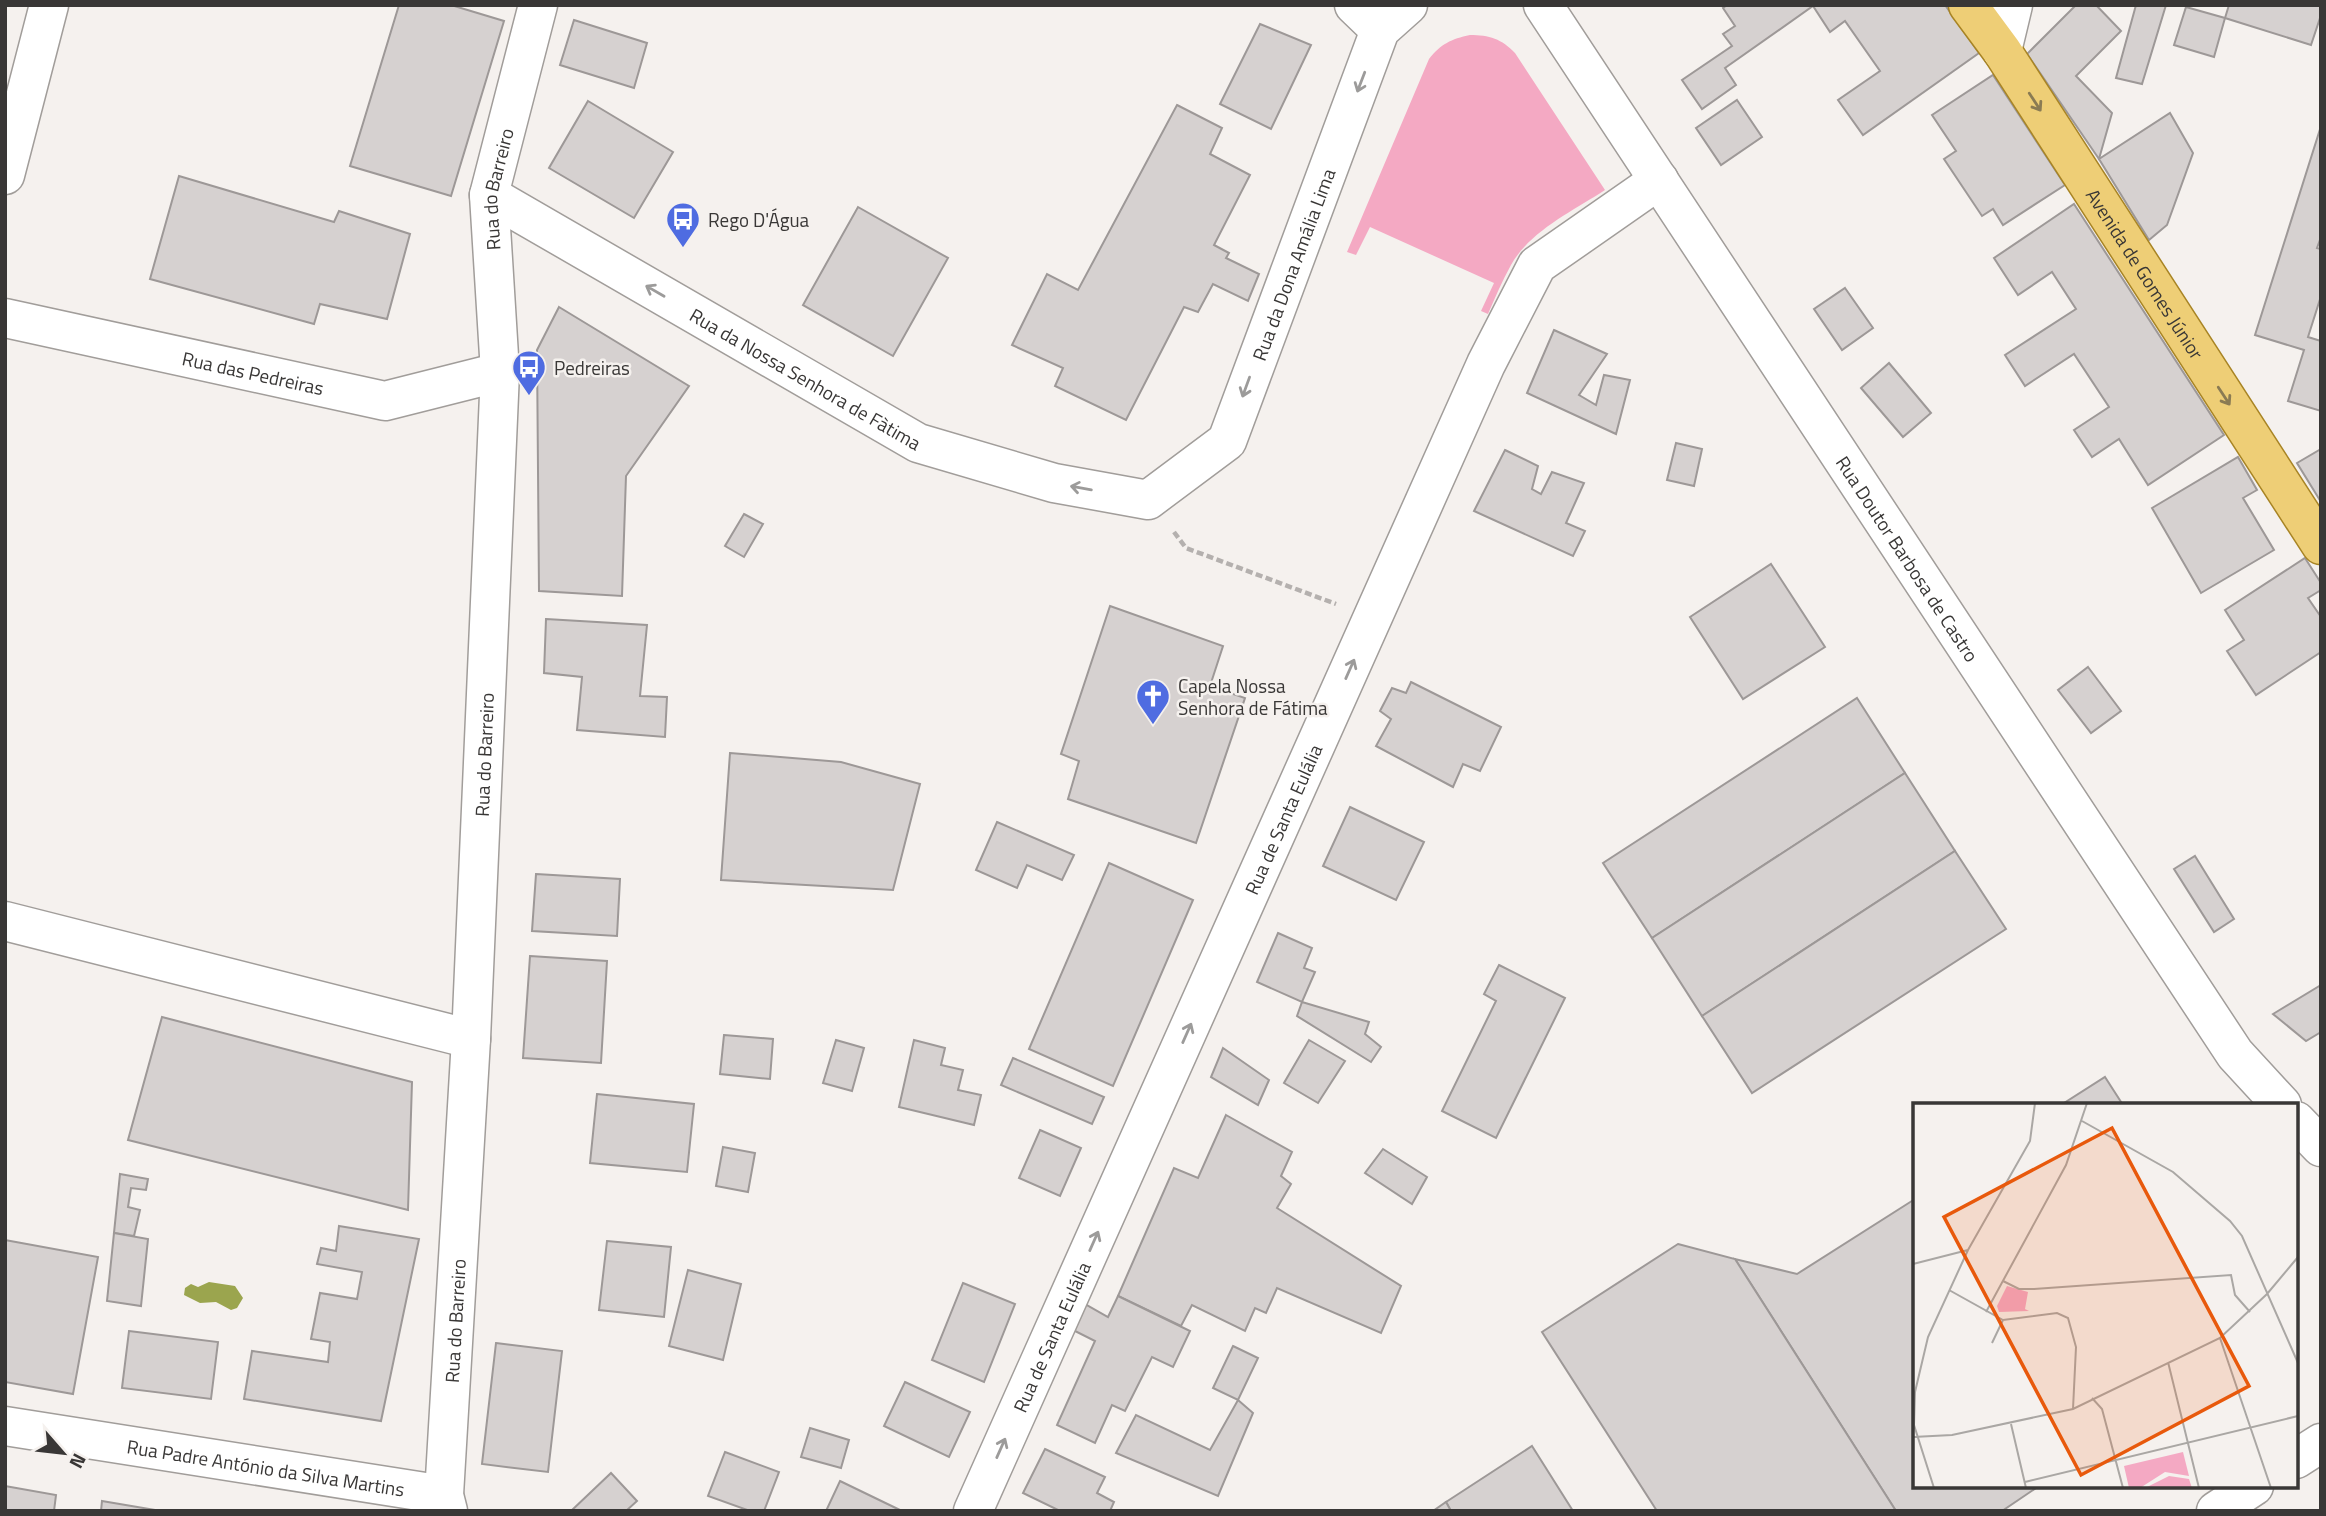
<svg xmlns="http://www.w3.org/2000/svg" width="2326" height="1516" viewBox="0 0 2326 1516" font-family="'Titillium Web',sans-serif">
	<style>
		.green { fill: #f4a9c3 }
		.water { fill: #9ba54e }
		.building { fill: #d6d1d0; stroke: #9d9897; stroke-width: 2 }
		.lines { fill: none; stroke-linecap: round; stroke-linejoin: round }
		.minor-casing { stroke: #a19d9a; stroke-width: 41 }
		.major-casing { stroke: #a88424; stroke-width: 41 }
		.path { stroke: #b4b0ae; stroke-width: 4.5; stroke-dasharray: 7 3.5; stroke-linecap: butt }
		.minor { stroke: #fff; stroke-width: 38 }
		.major { stroke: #eece76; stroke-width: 38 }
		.oneway { stroke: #9c9b9a }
		.oneway2 { stroke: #8a7b53 }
		.labels { text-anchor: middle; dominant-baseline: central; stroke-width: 5; stroke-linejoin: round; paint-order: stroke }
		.street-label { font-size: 19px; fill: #393736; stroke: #f5f1ee }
		.poi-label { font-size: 19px; fill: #393736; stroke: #f5f1ee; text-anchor: start }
		.inset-road { fill: none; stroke: #aaa7a4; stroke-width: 2 }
		.view { fill: #e8590c; fill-opacity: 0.15; stroke: #e8590c; stroke-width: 3.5 }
		.inset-edge { fill: none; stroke: #393736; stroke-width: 3.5 }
	</style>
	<rect width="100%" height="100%" fill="#f5f1ee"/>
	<!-- green -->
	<path class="green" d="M1470,35C1489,35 1502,39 1515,53L1605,190C1573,211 1530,231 1511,265C1502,281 1495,298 1488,314L1481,311L1494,283L1370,227L1356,255L1347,252L1429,59C1441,44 1451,39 1470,35Z"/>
	<!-- water -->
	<path class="water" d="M209,1282L235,1286L243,1298L237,1308L231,1310L216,1302L200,1303L184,1295L185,1288L191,1284L198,1287Z"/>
	<!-- building -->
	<g class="building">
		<path d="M399,5H451L504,21L451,196L350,166Z"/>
		<path d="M1727,5H1945L1979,53L1863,135L1838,100L1880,71L1845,21L1830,32L1813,6L1725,68L1736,85L1702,109L1682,80L1732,46L1723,34L1735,26L1723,8Z"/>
		<path d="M2076,5H2096L2121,31L2076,76L2112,113L2099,159L2027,54Z"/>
		<path d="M2136,5H2166L2142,84L2116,78Z"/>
		<path d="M2229,5H2321V15L2311,45L2225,18Z"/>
		<path d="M2186,7L2225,18L2214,57L2174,45Z"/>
		<path d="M574,20L647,43L634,88L560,65Z"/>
		<path d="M1260,24L1311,45L1271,129L1220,104Z"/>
		<path d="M1993,75L2065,185L2003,225L1993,209L1982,216L1944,159L1956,151L1932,115Z"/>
		<path d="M1737,100L1762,137L1721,165L1696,128Z"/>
		<path d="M588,101L673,152L634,218L549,168Z"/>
		<path d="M1177,105L1222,128L1210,154L1250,175L1214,245L1229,253L1226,258L1259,274L1248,301L1213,284L1198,312L1184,307L1126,420L1055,386L1063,368L1012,345L1047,274L1078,290Z"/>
		<path d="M2170,113L2193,153L2167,225L2149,240L2099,159Z"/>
		<path d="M2321,126V237L2317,248L2321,249V296L2308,337L2321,341V411L2288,401L2304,350L2255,335Z"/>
		<path d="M179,176L334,222L339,211L410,234L387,319L320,304L314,324L150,279Z"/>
		<path d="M2074,204L2224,435L2148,485L2119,439L2092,457L2074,430L2109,407L2074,354L2025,386L2005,355L2076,309L2052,272L2018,295L1994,258Z"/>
		<path d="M858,207L948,258L893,356L803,305Z"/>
		<path d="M1845,288L1873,328L1842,350L1814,309Z"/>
		<path d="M559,307L689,386L626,476L622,596L539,591L537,350Z"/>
		<path d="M1554,330L1607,354L1579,395L1596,405L1604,375L1630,380L1616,434L1527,393Z"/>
		<path d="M1889,363L1931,413L1903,437L1861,388Z"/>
		<path d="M1676,443L1702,449L1694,486L1667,480Z"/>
		<path d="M2321,449V502L2297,463Z"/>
		<path d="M1505,450L1538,466L1532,489L1541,494L1552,472L1584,483L1566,523L1585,531L1573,556L1474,511Z"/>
		<path d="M2238,457L2257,490L2243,498L2274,550L2201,593L2152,508Z"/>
		<path d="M744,514L763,524L744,557L725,546Z"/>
		<path d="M2305,558L2321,583V590L2308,598L2321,617V652L2256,695L2227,651L2244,640L2225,610Z"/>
		<path d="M1771,564L1825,647L1743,699L1690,617Z"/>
		<path d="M1110,606L1223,646L1210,686L1245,698L1196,843L1068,799L1079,761L1061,754Z"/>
		<path d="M546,619L647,625L640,696L667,697L665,737L577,730L582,677L544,673Z"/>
		<path d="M2088,667L2121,711L2091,733L2058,690Z"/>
		<path d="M1411,682L1501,727L1480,771L1463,764L1453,787L1376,746L1391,719L1380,711L1392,688L1406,693Z"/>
		<path d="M1857,698L1905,773L1652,938L1603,863Z"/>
		<path d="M730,753L841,762L920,784L893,890L721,880Z"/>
		<path d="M1905,773L1955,851L1702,1016L1652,938Z"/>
		<path d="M1350,807L1424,842L1396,900L1323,866Z"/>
		<path d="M997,822L1074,855L1062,880L1027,865L1017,888L976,870Z"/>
		<path d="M1955,851L2006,929L1752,1093L1702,1016Z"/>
		<path d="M2195,856L2234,919L2214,932L2174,869Z"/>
		<path d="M1109,863L1193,900L1113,1086L1029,1049Z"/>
		<path d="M536,874L620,879L617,936L532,931Z"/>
		<path d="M1278,933L1312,948L1304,968L1315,972L1302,1002L1257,982Z"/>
		<path d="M530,956L607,961L601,1063L523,1058Z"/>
		<path d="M1499,965L1565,998L1496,1138L1442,1111L1496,1001L1484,994Z"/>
		<path d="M2321,985V1032L2306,1041L2273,1014Z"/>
		<path d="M1302,1002L1369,1022L1365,1034L1381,1047L1371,1062L1297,1016Z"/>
		<path d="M162,1017L412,1082L408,1210L128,1140Z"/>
		<path d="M724,1035L773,1039L770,1079L720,1074Z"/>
		<path d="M836,1040L864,1048L852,1091L823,1083Z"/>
		<path d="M914,1040L945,1048L941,1065L963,1070L958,1090L981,1095L974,1125L899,1107Z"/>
		<path d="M1309,1040L1345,1061L1318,1103L1284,1083Z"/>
		<path d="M1223,1048L1269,1080L1258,1105L1211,1077Z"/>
		<path d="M1013,1058L1104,1097L1092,1124L1001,1085Z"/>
		<path d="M2105,1077L2123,1105H2061Z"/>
		<path d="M597,1094L694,1104L687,1172L590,1163Z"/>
		<path d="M1226,1115L1292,1152L1281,1176L1291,1184L1277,1208L1401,1286L1381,1333L1277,1288L1266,1313L1255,1308L1245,1331L1192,1305L1181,1326L1118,1296L1174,1168L1198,1178Z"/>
		<path d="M1040,1130L1081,1148L1060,1196L1019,1178Z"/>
		<path d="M723,1147L755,1153L748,1192L716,1186Z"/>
		<path d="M1383,1149L1427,1177L1412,1204L1365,1173Z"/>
		<path d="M120,1174L148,1179L146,1190L131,1188L128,1207L140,1210L134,1236L114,1233Z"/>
		<path d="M1915,1199V1486H2039L2002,1511H1896L1735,1259L1797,1274Z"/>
		<path d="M339,1226L419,1239L381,1421L244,1399L252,1351L328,1362L330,1342L311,1339L320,1293L357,1299L362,1272L317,1264L321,1248L336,1251Z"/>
		<path d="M114,1233L148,1239L141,1306L107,1301Z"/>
		<path d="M5,1240L98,1257L73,1394L5,1382Z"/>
		<path d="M607,1241L671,1247L664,1317L599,1310Z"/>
		<path d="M1678,1244L1735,1259L1896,1511H1657L1542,1332Z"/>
		<path d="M688,1270L741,1284L723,1360L669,1346Z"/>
		<path d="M963,1283L1015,1304L984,1382L932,1360Z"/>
		<path d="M1118,1296L1190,1331L1173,1367L1152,1357L1125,1411L1112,1405L1095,1443L1057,1425L1095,1341L1071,1329L1083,1303L1108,1317Z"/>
		<path d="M129,1331L218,1342L211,1399L122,1388Z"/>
		<path d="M496,1343L562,1351L548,1472L482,1464Z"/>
		<path d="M1233,1346L1258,1358L1238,1400L1213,1388Z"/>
		<path d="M905,1382L970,1412L949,1457L884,1426Z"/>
		<path d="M1238,1400L1253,1413L1218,1496L1116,1453L1136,1415L1210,1450Z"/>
		<path d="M810,1428L849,1440L841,1468L801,1457Z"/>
		<path d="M1532,1446L1573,1511H1451L1446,1502Z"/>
		<path d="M1045,1449L1105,1477L1097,1493L1114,1502L1110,1511H1060L1023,1493Z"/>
		<path d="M725,1452L779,1472L764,1511H750L708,1496Z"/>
		<path d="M611,1473L637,1501L626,1511H571Z"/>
		<path d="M840,1481L902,1511H826Z"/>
		<path d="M5,1486L56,1495L54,1511H5Z"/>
		<path d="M102,1501L161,1511H101Z"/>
		<path d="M1446,1502L1451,1511H1433Z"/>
	</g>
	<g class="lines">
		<!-- minor casing -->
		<g class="minor-casing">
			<g id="minor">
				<path d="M1354,5L1380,30"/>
				<path id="s1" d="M1543,5L2235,1054L2282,1105"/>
				<path d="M2002,51L2013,5"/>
				<path d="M5,175L49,5"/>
				<path id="s2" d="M489,195L918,443L1054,483L1148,500L1227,441L1380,30L1408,5"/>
				<path id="s3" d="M5,318L385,401L500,372"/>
				<path d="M5,921L471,1039"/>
				<path d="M2296,1121L2321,1147"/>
				<path id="s4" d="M5,1426L444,1495"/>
				<path d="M2296,1459L2321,1443"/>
				<path id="s5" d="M448,1511L444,1495L471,1039L500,372L489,195L538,5"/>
				<path id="s6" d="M973,1511L1486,364L1537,265L1659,180"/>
				<path d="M2216,1511L2254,1486"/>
			</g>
		</g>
		<!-- major casing -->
		<g class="major-casing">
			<g id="major">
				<path id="s7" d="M1968,5L2002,51L2321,545"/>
			</g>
		</g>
		<!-- path -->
		<path class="path" d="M1174,532L1186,548L1336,604"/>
		<!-- minor -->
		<use href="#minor" class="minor"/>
		<!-- major -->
		<use href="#major" class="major"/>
	</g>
	<!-- one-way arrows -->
	<defs><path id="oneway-shaft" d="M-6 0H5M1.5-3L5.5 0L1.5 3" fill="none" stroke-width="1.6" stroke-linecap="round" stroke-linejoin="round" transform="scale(1.75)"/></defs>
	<g class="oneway">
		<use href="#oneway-shaft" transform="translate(1361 82) rotate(111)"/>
		<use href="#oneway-shaft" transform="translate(655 291) rotate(-150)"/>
		<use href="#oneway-shaft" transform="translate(1246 387) rotate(110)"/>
		<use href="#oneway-shaft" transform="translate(1081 488) rotate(-170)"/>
		<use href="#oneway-shaft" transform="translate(1350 669) rotate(-66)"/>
		<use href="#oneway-shaft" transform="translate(1187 1033) rotate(-66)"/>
		<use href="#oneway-shaft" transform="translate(1094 1241) rotate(-66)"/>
		<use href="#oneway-shaft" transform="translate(1001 1448) rotate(-66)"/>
	</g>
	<g class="oneway2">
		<use href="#oneway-shaft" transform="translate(2035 102) rotate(57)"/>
		<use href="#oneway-shaft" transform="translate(2224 396) rotate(57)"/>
	</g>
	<!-- icons -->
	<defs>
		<g id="bus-pin" transform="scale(1.75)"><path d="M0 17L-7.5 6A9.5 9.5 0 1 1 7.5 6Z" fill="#4f6ce1" stroke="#f5f1ee"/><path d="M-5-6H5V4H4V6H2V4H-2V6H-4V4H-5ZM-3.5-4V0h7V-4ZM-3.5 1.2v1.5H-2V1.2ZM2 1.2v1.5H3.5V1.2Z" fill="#fff"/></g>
		<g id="church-pin" transform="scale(1.75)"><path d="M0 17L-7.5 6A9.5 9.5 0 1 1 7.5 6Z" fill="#4f6ce1" stroke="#f5f1ee"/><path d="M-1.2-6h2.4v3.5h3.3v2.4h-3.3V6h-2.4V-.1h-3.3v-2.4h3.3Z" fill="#fff"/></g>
	</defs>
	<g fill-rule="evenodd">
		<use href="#bus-pin" x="683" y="219"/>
		<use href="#bus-pin" x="529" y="367"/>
		<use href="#church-pin" x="1153" y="696"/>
	</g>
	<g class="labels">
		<!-- street labels -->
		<g class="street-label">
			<text stroke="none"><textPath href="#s5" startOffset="1325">Rua do Barreiro</textPath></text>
			<text stroke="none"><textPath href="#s2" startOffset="1020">Rua da Dona Amália Lima</textPath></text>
			<text stroke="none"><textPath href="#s7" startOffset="322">Avenida de Gomes Júnior</textPath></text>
			<text stroke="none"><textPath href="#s3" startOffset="254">Rua das Pedreiras</textPath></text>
			<text stroke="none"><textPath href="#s2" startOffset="366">Rua da Nossa Senhora de Fàtima</textPath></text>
			<text stroke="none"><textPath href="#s1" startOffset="663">Rua Doutor Barbosa de Castro</textPath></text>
			<text stroke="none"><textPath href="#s5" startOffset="758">Rua do Barreiro</textPath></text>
			<text stroke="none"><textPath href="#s6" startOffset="758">Rua de Santa Eulália</textPath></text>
			<text stroke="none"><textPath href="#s5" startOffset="191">Rua do Barreiro</textPath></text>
			<text stroke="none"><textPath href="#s6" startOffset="191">Rua de Santa Eulália</textPath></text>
			<text stroke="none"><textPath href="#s4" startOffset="264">Rua Padre António da Silva Martins</textPath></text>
		</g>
		<!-- poi labels -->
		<g class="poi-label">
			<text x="708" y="219">Rego D'Água</text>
			<text x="554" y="367">Pedreiras</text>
			<text x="1178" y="685">Capela Nossa<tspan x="1178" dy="22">Senhora de Fátima</tspan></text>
		</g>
	</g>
	<!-- overview -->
	<g transform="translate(1913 1103)">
		<rect width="385" height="385" fill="#f5f1ee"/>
		<path d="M94,183L115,189L112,206L116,208L86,209L84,203ZM270,349L276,373L252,369L227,385H216L211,363ZM256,373L276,376L279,385H232Z" fill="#f4a9c3"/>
		<path class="inset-road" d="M169,18L260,69L317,118L329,133L385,260M0,161L55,147M90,178L106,186H121L318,172L322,192L337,209M36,187L90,217L144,210L155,215L163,244L160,306M73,209L153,62L174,0M307,235L358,385M79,240L90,217M255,259L286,385M179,295L189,306L210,385M98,321L113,385M0,334L39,332L160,306L307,235L354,191L385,154M112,379L385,313M21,385L1,322L2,289L15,234L55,147L117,38L122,0"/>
		<path class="view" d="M199,25L336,283L168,372L31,114Z"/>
		<rect width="385" height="385" class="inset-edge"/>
	</g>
	<!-- border -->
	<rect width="2326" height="1516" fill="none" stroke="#393736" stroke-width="14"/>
	<!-- north arrow -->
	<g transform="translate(63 1453) rotate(118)" stroke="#f5f1ee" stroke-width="5" paint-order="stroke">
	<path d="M0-5L12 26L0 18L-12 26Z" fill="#393736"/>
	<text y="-10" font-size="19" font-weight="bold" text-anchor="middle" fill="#393736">N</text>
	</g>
</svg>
